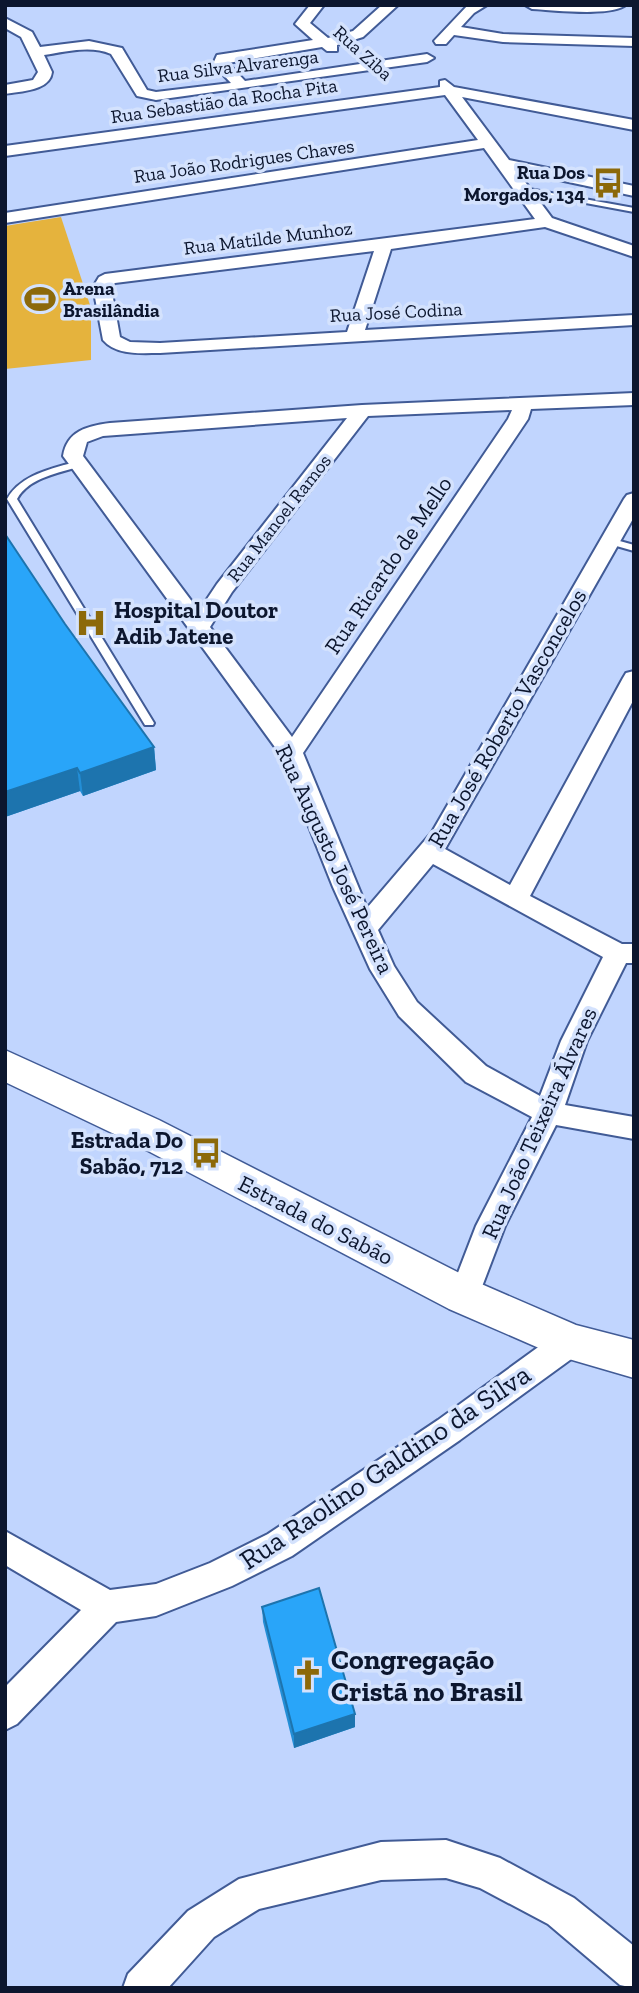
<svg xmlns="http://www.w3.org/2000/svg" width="639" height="1993" viewBox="0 0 639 1993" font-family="'Zilla Slab',serif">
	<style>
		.green { fill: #e5b33d }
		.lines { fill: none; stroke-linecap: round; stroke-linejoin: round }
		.lane-casing { stroke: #415b96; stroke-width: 4 }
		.street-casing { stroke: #415b96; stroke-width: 4 }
		.secondary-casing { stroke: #415b96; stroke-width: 3 }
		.lane { fill: #fff; fill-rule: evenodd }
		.street { fill: #fff; fill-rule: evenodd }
		.secondary { fill: #fff; fill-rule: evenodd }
		.wall { fill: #238ed6 }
		.shaded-wall { fill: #1d74ae }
		.building { fill: #29a5f9; stroke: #1d74ae; stroke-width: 2 }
		.labels { text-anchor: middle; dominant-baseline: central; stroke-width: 7; stroke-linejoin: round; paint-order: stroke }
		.far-street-label { font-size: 19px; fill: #0c162e; stroke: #d4e2fd }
		.far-poi-label { font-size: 19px; font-weight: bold; fill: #0c162e; stroke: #d4e2fd; text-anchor: end }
		.street-label { font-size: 23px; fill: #0c162e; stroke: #d4e2fd }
		.poi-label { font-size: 23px; font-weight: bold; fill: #0c162e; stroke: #d4e2fd; text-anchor: start }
		.near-street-label { font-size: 28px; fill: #0c162e; stroke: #d4e2fd }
		.near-poi-label { font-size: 28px; font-weight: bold; fill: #0c162e; stroke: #d4e2fd; text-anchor: start }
	</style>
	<rect width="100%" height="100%" fill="#c1d5fe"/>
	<!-- green -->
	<path class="green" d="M61,217L91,308V360L5,369V226Z"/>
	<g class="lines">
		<!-- lane casing -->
		<g class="lane-casing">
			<g id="lane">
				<path d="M518,187L634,208V212L521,191H518Z"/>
				<path d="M78,461L83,464L81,466C60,473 29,477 17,499L154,723L153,725H145L7,499C21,474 52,469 78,461Z"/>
				<path d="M609,538L634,545V551L606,543L604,541Z"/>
			</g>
		</g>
		<!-- street casing -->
		<g class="street-casing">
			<g id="street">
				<path d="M310,5H324L310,23L328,38L353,31L382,5H398L363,37L337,45V51H327L322,47L228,63L245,81L427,54L434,58L427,62L156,100L137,96L111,54C90,45 66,52 44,55L52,72C50,91 21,91 5,94V85L33,80L38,72L21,37L5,28V18L32,32L40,47L89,41L122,48L147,90L156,92L231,83L213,64L217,55L313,40L295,24Z"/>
				<path d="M468,5H487L474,13L461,27L503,34L634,38V46L503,42L454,35L446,44H436L434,41Z"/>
				<path d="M525,5H626C610,17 553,10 532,9Z"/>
				<path d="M445,80L454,87L634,120V130L462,97L509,160L634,186V196L517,171L552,218L634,246V257L545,227L391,249L365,330L634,315V325L160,353C141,353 117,356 103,340L93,287L99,277L105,274L535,219L484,148L5,223V213L478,140L445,95L5,156V146L440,87V81ZM374,251L347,332L160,343L130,342L120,337L111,287L115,283Z"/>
				<path d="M634,393V405L531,409L528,419L303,753L367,908L432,832L624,499L627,495L634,493V517L445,849L510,885L623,678L626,673L634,671V699L530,896L622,944H634V963H626L587,1041L565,1105L634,1117V1139L556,1125L505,1226L475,1305L464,1309L453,1305L449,1296L476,1226L532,1117L466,1082L399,1016L370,969L333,887L280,754L66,460L63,456C67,431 87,426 110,423L362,405ZM512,410L508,419L292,737L210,627L232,592L368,416ZM347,418L217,584L199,611L83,456L87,442L103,436ZM433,864L603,957L561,1041L540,1096L486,1066L417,1002L394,966L378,930Z"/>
				<path d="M570,1329L581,1332L585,1342L581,1352L460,1440L292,1556L232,1586L156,1616L116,1622L17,1724L5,1730V1687L81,1610L5,1565V1531L110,1590L156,1584L210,1563L268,1534L438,1420L559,1332Z"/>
				<path d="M446,1840L500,1858L574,1898L634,1946V1988L620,1985L548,1924L480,1888L446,1878L381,1880L259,1909L214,1937L168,1988H123L128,1974L188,1911L239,1879L381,1842Z"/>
			</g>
		</g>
		<!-- secondary casing -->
		<g class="secondary-casing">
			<path id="secondary" d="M5,1050L159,1120L479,1283L576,1325L634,1340V1378L555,1355L449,1309L131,1142L5,1082Z"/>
		</g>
		<!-- lane -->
		<use href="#lane" class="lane"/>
		<!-- street -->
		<use href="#street" class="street"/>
		<!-- secondary -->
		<use href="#secondary" class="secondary"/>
	</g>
	<!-- wall -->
	<g class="wall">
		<path d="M65,624L154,747L156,770L83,796L80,791L5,817Z"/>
		<path d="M262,1607L355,1714V1727L294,1748L263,1622Z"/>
	</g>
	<!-- shaded-wall -->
	<g class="shaded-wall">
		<path d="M154,747L156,770L83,796L80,773Z"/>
		<path d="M77,768L80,791L5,817V792Z"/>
		<path d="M355,1714V1727L294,1748V1734Z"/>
	</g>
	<!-- building -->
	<g class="building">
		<path d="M5,534L65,624L154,747L80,773L77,768L5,792Z"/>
		<path d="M319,1588L355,1714L294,1734L262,1607Z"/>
	</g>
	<!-- icons -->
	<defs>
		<g id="bus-bare" transform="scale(2.415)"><path d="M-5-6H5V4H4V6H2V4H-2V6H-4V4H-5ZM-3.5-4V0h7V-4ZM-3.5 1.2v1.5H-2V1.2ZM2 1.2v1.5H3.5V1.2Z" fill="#8c690a" stroke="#d4e2fd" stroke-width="2.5" paint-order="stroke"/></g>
		<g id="stadium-bare" transform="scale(2.415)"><path d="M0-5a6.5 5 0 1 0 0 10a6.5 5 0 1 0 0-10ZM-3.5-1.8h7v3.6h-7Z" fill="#8c690a" stroke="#d4e2fd" stroke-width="2.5" paint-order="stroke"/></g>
		<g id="hospital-bare" transform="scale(2.415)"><path d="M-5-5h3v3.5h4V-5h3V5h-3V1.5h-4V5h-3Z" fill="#8c690a" stroke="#d4e2fd" stroke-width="2.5" paint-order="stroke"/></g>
		<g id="church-bare" transform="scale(2.415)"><path d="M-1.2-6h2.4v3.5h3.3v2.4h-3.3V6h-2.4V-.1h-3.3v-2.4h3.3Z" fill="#8c690a" stroke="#d4e2fd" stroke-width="2.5" paint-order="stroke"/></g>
	</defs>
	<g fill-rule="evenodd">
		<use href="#bus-bare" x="608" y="183"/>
		<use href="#stadium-bare" x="40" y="299"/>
		<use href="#hospital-bare" x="91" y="623"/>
		<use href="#bus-bare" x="206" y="1153"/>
		<use href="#church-bare" x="308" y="1675"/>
	</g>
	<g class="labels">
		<!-- far-street labels -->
		<g class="far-street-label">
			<text transform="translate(363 53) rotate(42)">Rua Ziba</text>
			<text transform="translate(238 66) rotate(-7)">Rua Silva Alvarenga</text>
			<text transform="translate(224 101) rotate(-8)">Rua Sebastião da Rocha Pita</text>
			<text transform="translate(244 161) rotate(-8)">Rua João Rodrigues Chaves</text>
			<text transform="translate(268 238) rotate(-7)">Rua Matilde Munhoz</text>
			<text transform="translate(396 312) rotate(-3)">Rua José Codina</text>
			<text transform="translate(279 518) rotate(-52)">Rua Manoel Ramos</text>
		</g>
		<!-- far-poi labels -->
		<g class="far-poi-label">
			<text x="585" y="172">Rua Dos<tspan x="585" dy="22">Morgados, 134</tspan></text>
			<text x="63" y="288" text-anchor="start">Arena<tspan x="63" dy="22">Brasilândia</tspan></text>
		</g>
		<!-- street labels -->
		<g class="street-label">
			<text transform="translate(388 565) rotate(-56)">Rua Ricardo de Mello</text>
			<text transform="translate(507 718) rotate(-60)">Rua José Roberto Vasconcelos</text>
			<text transform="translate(335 859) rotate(65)">Rua Augusto José Pereira</text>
			<text transform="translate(539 1123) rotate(-66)">Rua João Teixeira Álvares</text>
			<text transform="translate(316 1220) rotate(27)">Estrada do Sabão</text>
		</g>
		<!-- poi labels -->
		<g class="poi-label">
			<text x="114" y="610">Hospital Doutor<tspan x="114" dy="26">Adib Jatene</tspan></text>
			<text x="183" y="1140" text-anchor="end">Estrada Do<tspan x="183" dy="26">Sabão, 712</tspan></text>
		</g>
		<!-- near-street labels -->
		<g class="near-street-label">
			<text transform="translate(385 1467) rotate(-34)">Rua Raolino Galdino da Silva</text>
		</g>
		<!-- near-poi labels -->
		<g class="near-poi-label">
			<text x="331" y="1659">Congregação<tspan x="331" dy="32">Cristã no Brasil</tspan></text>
		</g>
	</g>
	<!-- border -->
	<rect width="639" height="1993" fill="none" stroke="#0c162e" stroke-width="14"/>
</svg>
